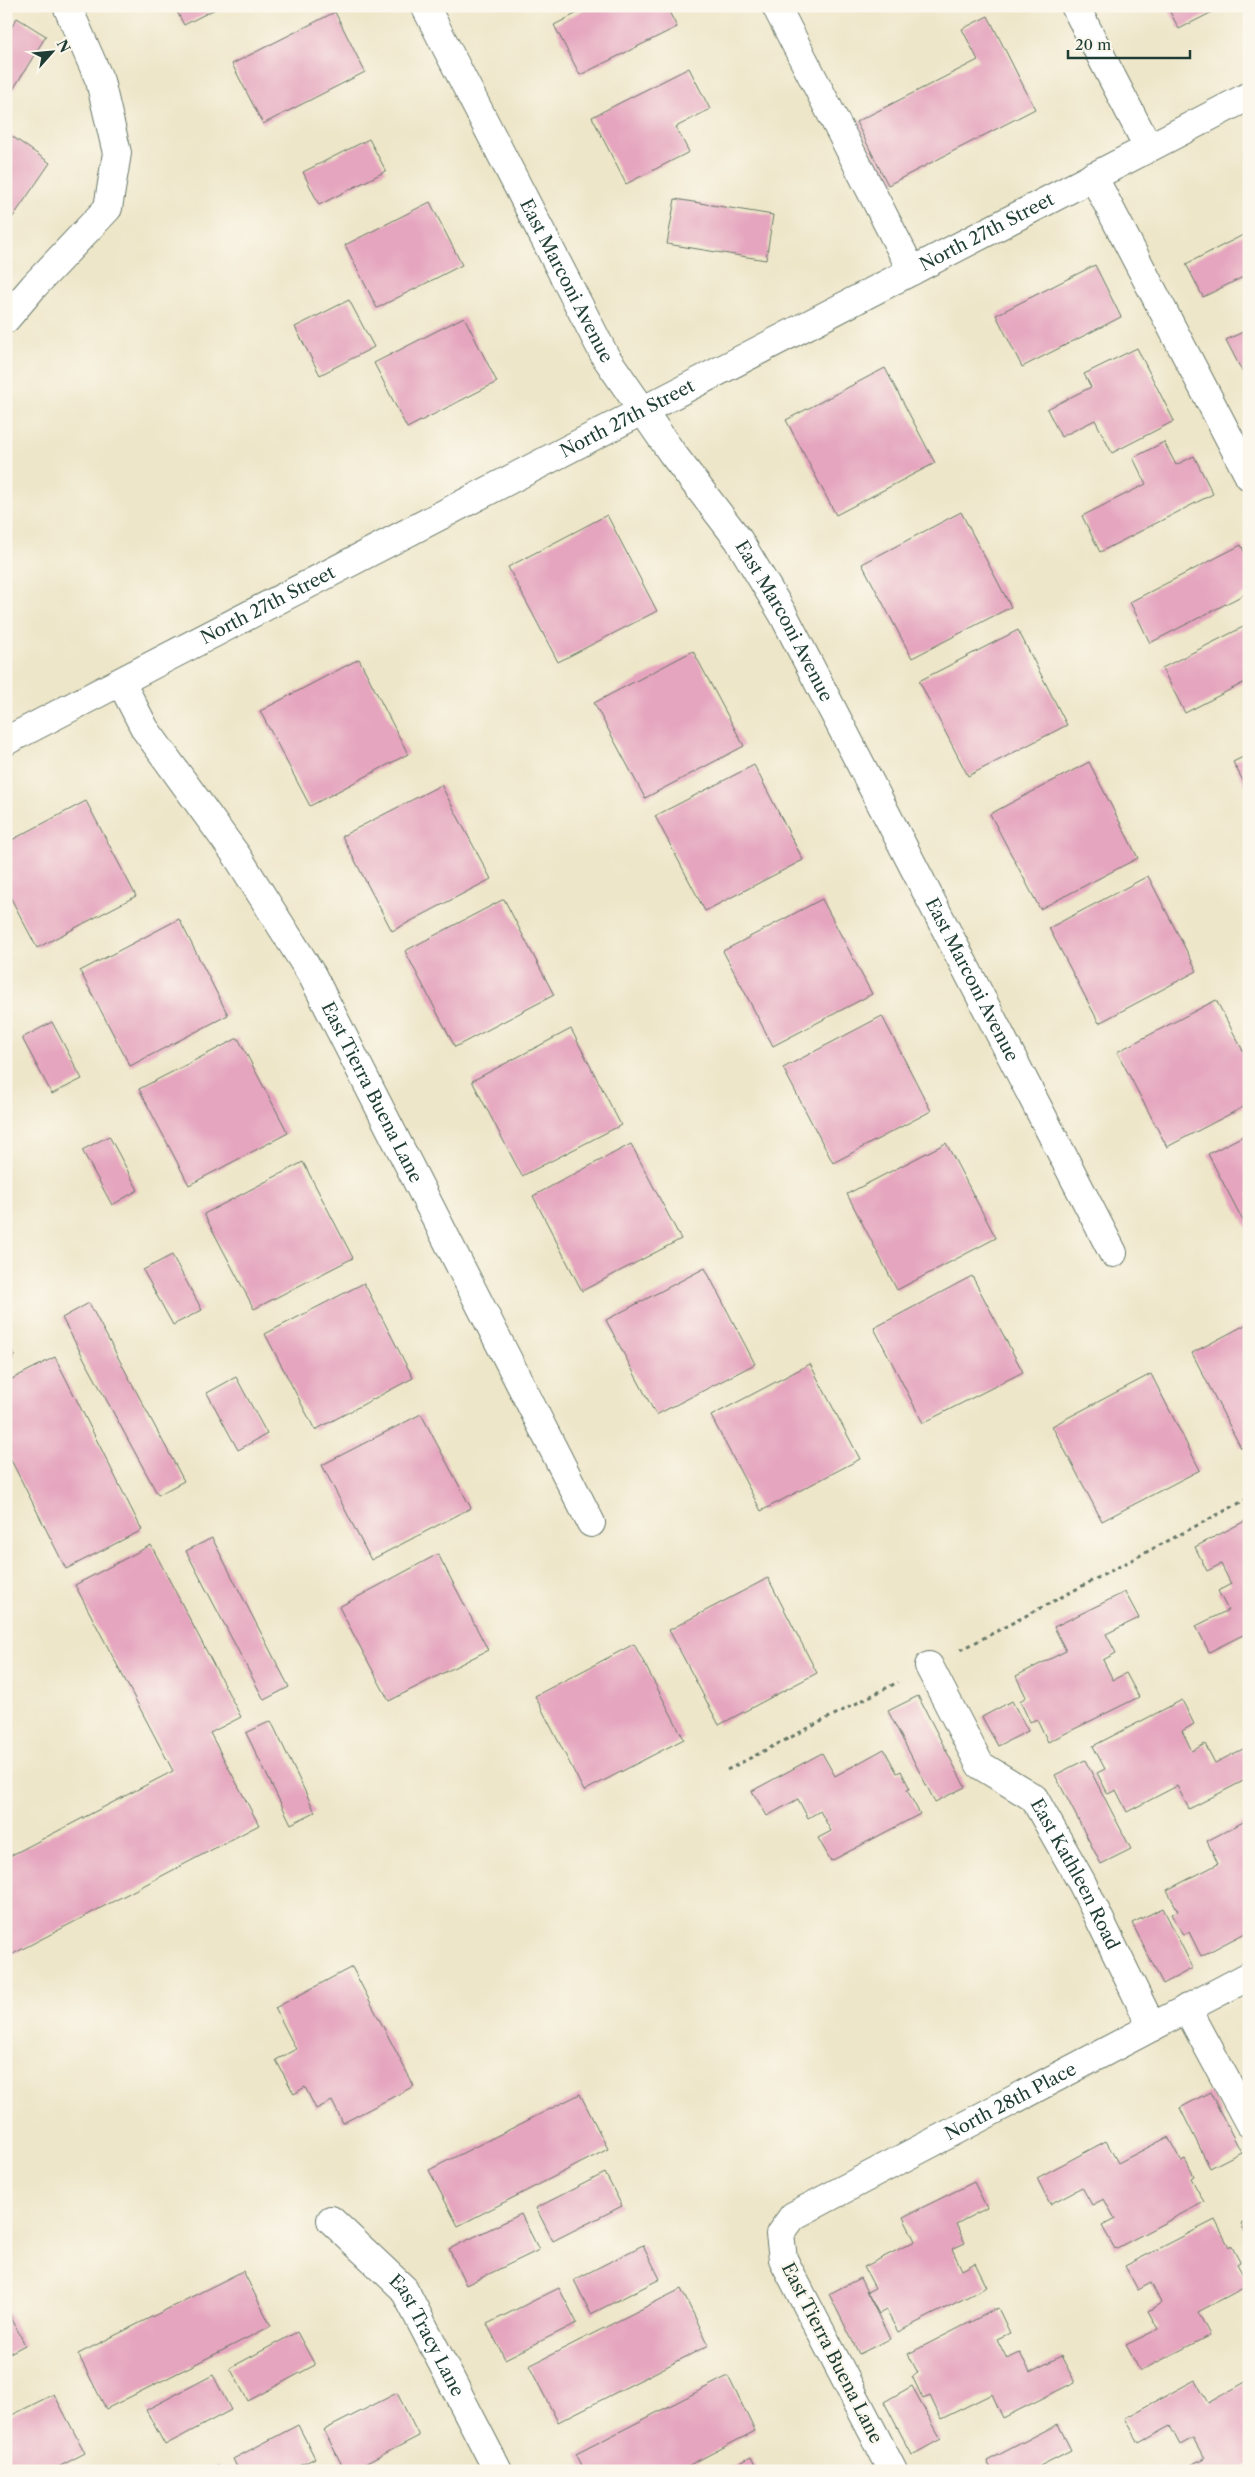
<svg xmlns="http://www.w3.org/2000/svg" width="1255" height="2477" viewBox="0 0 1255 2477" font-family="'Libre Caslon Text',serif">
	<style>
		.building { fill: #e5a5be }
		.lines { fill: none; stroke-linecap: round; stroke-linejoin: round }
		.minor-casing { stroke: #677868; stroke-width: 30 }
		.path { stroke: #677868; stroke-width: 3; stroke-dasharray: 4 4; stroke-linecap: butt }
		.minor { stroke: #fff; stroke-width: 28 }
		.labels { text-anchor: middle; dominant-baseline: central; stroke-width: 4.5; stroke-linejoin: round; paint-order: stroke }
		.street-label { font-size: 18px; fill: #1f3d34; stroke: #fbf7ec }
	</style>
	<rect width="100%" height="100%" fill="#fbf7ec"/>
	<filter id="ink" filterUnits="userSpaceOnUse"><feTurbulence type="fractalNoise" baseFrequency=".02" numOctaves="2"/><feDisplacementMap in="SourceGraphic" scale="10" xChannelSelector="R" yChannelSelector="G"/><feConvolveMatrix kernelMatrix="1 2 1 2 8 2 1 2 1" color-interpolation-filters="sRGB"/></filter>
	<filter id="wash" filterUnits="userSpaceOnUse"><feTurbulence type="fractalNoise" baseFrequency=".0096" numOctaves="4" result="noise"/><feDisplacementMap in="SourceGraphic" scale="20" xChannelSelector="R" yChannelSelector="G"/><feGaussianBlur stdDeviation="1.12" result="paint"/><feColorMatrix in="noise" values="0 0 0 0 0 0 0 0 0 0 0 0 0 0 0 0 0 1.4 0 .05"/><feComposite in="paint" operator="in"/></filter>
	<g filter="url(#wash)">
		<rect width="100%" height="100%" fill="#eee6c9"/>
		<g id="blocks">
			<!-- building -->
			<g class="building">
				<path d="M174,6H221L184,25Z"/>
				<path d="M591,6H666L677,27L580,75L554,25Z"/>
				<path d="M796,6H810L798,12Z"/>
				<path d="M1167,6H1224L1179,29Z"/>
				<path d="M335,12L365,72L263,124L232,64Z"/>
				<path d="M988,16L1035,109L888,185L856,122L978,60L962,29Z"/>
				<path d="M17,18L46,36L6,101V36Z"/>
				<path d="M689,68L710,109L676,127L689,152L626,184L592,117Z"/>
				<path d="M6,132L50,163L6,227Z"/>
				<path d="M369,139L386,171L319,205L303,172Z"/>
				<path d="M675,199L773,215L766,260L667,244Z"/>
				<path d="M430,202L462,265L377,308L345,245Z"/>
				<path d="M1249,232V274L1203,297L1186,264Z"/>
				<path d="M1095,265L1121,317L1022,367L996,315Z"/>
				<path d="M349,300L374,347L320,375L295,327Z"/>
				<path d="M464,317L497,382L407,428L374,363Z"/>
				<path d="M1249,329V370L1243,373L1226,340Z"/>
				<path d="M1137,348L1174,421L1112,453L1095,420L1061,437L1047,409L1091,387L1084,374Z"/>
				<path d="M885,368L935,463L836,515L786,420Z"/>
				<path d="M1164,442L1176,465L1194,456L1213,494L1100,552L1082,516L1146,484L1133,458Z"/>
				<path d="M961,512L1011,607L912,658L862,564Z"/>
				<path d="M607,515L657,611L558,662L508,567Z"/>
				<path d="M1241,545L1249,561V592L1150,643L1130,602Z"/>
				<path d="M1249,624V680L1185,713L1162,668Z"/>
				<path d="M1018,630L1067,725L968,776L919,681Z"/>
				<path d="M693,651L744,746L645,798L594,703Z"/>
				<path d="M359,659L408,754L310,806L260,711Z"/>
				<path d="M1249,754V792L1233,762Z"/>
				<path d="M1089,762L1138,858L1040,909L990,814Z"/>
				<path d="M754,765L803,860L705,911L655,816Z"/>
				<path d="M441,785L491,879L392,931L342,836Z"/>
				<path d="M86,801L136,896L37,948L6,889V843Z"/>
				<path d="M1148,876L1197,971L1099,1023L1049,928Z"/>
				<path d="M504,899L554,995L455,1047L405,951Z"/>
				<path d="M822,899L872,994L773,1046L723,951Z"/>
				<path d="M179,919L228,1015L130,1066L80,971Z"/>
				<path d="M1216,1000L1249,1062V1104L1167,1147L1117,1052Z"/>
				<path d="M882,1016L931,1111L833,1163L783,1068Z"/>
				<path d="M52,1022L82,1079L52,1094L22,1038Z"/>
				<path d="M571,1029L621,1125L522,1176L472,1081Z"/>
				<path d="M238,1038L288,1133L189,1185L139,1089Z"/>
				<path d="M1249,1133V1232L1208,1154Z"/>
				<path d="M109,1136L138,1190L112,1205L82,1150Z"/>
				<path d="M946,1143L996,1238L897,1290L847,1194Z"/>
				<path d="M631,1144L681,1239L582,1291L533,1196Z"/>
				<path d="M303,1162L353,1258L254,1309L204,1214Z"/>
				<path d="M172,1255L202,1310L173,1325L143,1270Z"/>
				<path d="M705,1268L755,1364L656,1415L606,1320Z"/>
				<path d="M972,1276L1023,1372L923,1423L874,1328Z"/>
				<path d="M364,1283L413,1378L315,1430L265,1334Z"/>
				<path d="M89,1303L184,1481L158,1495L62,1318Z"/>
				<path d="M1249,1323V1444L1241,1448L1192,1353Z"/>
				<path d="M6,1340L15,1356L6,1361Z"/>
				<path d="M55,1357L142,1530L66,1569L6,1450V1382Z"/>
				<path d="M810,1364L860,1459L761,1511L711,1416Z"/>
				<path d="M1151,1374L1200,1470L1102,1521L1052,1426Z"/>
				<path d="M236,1377L267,1434L238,1450L207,1393Z"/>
				<path d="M421,1414L471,1508L371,1560L322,1465Z"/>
				<path d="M1249,1519V1632L1209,1652L1196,1626L1228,1610L1218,1591L1231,1584L1221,1564L1207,1571L1195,1547Z"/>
				<path d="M212,1538L289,1687L264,1700L186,1551Z"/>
				<path d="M151,1545L241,1717L210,1733L259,1825L11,1955L6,1945V1858L173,1771L75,1585Z"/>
				<path d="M438,1554L488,1650L389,1701L339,1607Z"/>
				<path d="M768,1578L817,1673L719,1725L669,1630Z"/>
				<path d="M1125,1592L1139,1618L1106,1634L1116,1653L1103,1660L1113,1680L1126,1673L1139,1697L1048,1742L1037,1719L1030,1722L1020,1701L1026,1697L1016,1676L1066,1651L1054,1627Z"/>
				<path d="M634,1644L684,1739L584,1791L535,1696Z"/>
				<path d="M918,1696L965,1787L935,1802L888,1711Z"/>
				<path d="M1182,1700L1194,1724L1182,1731L1192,1751L1205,1744L1215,1763L1247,1747L1249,1751V1778L1189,1809L1177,1786L1127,1812L1116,1790L1108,1794L1097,1773L1105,1769L1093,1746Z"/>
				<path d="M1012,1701L1028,1731L998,1746L982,1717Z"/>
				<path d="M271,1721L315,1812L291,1824L246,1733Z"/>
				<path d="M884,1749L897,1773L901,1771L910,1789L907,1790L920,1814L831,1861L818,1838L831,1831L820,1811L808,1818L798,1799L767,1816L752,1791L822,1753L835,1776Z"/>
				<path d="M1085,1760L1131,1849L1101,1864L1055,1775Z"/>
				<path d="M1249,1819V1931L1201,1956L1189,1932L1183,1935L1172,1914L1178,1911L1167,1890L1218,1864L1207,1841Z"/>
				<path d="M1163,1908L1193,1968L1163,1984L1132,1923Z"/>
				<path d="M352,1967L414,2086L343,2123L332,2101L316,2109L305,2087L294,2094L276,2060L296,2049L275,2008Z"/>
				<path d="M1210,2092L1241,2152L1210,2168L1180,2108Z"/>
				<path d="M580,2094L608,2149L458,2226L429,2170Z"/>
				<path d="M1168,2137L1181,2161L1185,2159L1194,2176L1191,2178L1204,2202L1115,2249L1102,2226L1115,2219L1104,2199L1092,2205L1082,2187L1050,2204L1037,2178L1106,2141L1118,2163Z"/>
				<path d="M605,2173L622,2206L553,2241L536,2208Z"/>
				<path d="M974,2182L987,2208L956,2224L965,2243L952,2249L962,2270L975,2263L987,2287L898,2332L886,2310L879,2314L867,2292L875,2288L864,2267L915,2241L903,2217Z"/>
				<path d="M521,2214L539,2250L466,2285L449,2249Z"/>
				<path d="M1215,2220L1229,2247L1231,2245L1240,2262L1237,2264L1249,2285L1198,2312L1210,2335L1140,2371L1126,2345L1158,2329L1148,2311L1161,2303L1151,2283L1138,2290L1125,2266Z"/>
				<path d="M1249,2220V2239L1241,2224Z"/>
				<path d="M643,2245L660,2279L591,2314L574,2280Z"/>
				<path d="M243,2271L271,2326L106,2409L78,2354Z"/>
				<path d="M860,2278L890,2339L859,2354L829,2294Z"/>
				<path d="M559,2288L577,2323L505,2359L487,2324Z"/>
				<path d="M681,2289L709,2345L558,2422L529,2366Z"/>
				<path d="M6,2307L25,2345L6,2355Z"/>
				<path d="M998,2308L1010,2333L997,2339L1007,2359L1020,2353L1030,2372L1061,2356L1075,2382L1003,2418L992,2394L941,2419L930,2396L923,2399L912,2376L918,2373L908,2354Z"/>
				<path d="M297,2332L315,2365L248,2401L230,2368Z"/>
				<path d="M213,2375L231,2410L165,2445L146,2410Z"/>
				<path d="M728,2376L755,2431L678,2471H585L576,2454Z"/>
				<path d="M1195,2380L1208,2403L1249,2380V2465L1238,2471H1194L1191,2465L1204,2458L1193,2438L1180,2445L1170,2426L1139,2443L1125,2418Z"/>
				<path d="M912,2386L941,2439L912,2455L884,2402Z"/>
				<path d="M397,2393L419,2436L351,2471H345L324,2430Z"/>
				<path d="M54,2394L85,2453L51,2471H6V2418Z"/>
				<path d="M1058,2424L1071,2450L1040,2466L1042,2471H992L987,2461Z"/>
				<path d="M298,2425L315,2458L290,2471H239L233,2459Z"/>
				<path d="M751,2457L758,2471H725Z"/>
				<path d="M218,2466L221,2471H209Z"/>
			</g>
		</g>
	</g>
	<g filter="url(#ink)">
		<use href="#blocks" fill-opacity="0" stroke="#677868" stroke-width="1"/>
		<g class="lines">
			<!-- minor casing -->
			<g class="minor-casing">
				<g id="minor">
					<path id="s1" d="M425,6L605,356L672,453L738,539L783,614L1113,1253"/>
					<path d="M776,6L912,271"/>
					<path d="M1075,6L1148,147"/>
					<path d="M1093,176L1249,476"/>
					<path d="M6,319L34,286L108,208L117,153L100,81L67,6"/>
					<path id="s2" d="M121,682L145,729L237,856L312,975L591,1523"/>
					<path id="s3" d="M6,741L1249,96"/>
					<path id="s4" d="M929,1666L980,1765L1034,1798L1082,1883L1152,2027"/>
					<path d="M1187,2008L1249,2123"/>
					<path id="s5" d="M331,2220L404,2289L498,2471"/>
					<path id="s6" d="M893,2471L783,2259L780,2234L793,2216L1249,1976"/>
				</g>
			</g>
			<!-- path -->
			<g class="path">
				<path d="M961,1650L1249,1498"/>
				<path d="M727,1770L898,1682"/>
			</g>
			<!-- minor -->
			<use href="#minor" class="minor"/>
		</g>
	</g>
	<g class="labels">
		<!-- street labels -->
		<g class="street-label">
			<text stroke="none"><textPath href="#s3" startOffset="1105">North 27th Street</textPath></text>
			<text stroke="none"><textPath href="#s1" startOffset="309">East Marconi Avenue</textPath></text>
			<text stroke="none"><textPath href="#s3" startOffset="700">North 27th Street</textPath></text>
			<text stroke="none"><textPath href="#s3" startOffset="295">North 27th Street</textPath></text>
			<text stroke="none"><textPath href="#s1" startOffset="714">East Marconi Avenue</textPath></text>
			<text stroke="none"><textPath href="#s1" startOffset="1119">East Marconi Avenue</textPath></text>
			<text stroke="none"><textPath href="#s2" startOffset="482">East Tierra Buena Lane</textPath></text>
			<text stroke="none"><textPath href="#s4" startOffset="261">East Kathleen Road</textPath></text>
			<text stroke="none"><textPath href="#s6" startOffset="532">North 28th Place</textPath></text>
			<text stroke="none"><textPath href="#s5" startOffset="152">East Tracy Lane</textPath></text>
			<text transform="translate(832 2353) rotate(63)">East Tierra Buena Lane</text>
		</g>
	</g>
	<!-- margin -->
	<rect width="1255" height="2477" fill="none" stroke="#fbf7ec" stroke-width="25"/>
	<!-- north arrow -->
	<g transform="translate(52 52) rotate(63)" stroke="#fbf7ec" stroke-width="4" paint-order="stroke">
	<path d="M0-4L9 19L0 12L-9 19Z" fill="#1f3d34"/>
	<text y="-8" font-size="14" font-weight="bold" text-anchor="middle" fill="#1f3d34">N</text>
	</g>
	<!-- scale -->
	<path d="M1068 50v8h122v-8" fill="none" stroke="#1f3d34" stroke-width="2.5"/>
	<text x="1075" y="50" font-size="15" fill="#1f3d34" stroke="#fbf7ec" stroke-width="4" paint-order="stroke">20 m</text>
</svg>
